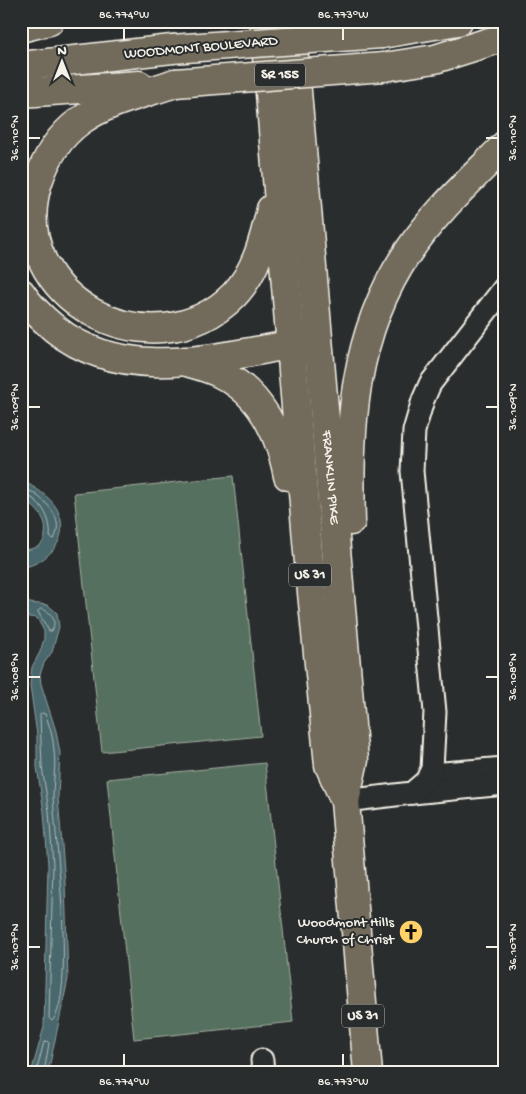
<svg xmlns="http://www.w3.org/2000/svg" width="526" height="1094" viewBox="0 0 526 1094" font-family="'Gochi Hand',sans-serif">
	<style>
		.green { fill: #56705e; stroke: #a5b0a3 }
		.water { fill: #4a676d; stroke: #8e9e9e }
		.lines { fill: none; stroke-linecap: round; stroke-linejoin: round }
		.shore { stroke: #b0bab7; stroke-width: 1 }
		.minor-casing { stroke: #f4f1e8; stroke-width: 25 }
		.major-casing { stroke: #f4f1e8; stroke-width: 31 }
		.minor { stroke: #2a2d2e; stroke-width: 21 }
		.major { stroke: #726b5a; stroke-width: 28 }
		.major-bridge-casing { stroke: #f4f1e8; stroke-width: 31; stroke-linecap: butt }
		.major-bridge { stroke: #726b5a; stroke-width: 28 }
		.ticks { fill: none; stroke: #f4f1e8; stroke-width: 2 }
		.labels { text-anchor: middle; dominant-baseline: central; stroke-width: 4; stroke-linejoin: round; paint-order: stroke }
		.shield { fill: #2a2d2e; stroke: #b7b6b0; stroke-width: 1 }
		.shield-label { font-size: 14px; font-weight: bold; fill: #f4f1e8 }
		.street-label { font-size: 15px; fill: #f4f1e8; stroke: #2a2d2e }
		.poi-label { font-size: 15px; fill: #f4f1e8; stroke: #2a2d2e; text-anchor: end }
		.neatline { fill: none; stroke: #f4f1e8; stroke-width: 2 }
		.ticks-label { font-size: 12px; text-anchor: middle; fill: #f4f1e8 }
	</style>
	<rect width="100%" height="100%" fill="#2a2d2e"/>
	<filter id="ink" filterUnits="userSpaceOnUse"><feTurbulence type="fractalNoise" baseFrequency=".02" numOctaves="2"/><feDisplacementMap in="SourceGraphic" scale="10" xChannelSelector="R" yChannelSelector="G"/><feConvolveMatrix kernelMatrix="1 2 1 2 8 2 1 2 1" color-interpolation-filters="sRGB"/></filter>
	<g filter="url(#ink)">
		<!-- green -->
		<g class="green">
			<path d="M233,476L261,736L102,752L74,493Z"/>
			<path d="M265,763L293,1022L134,1039L107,779Z"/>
		</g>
		<!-- water -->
		<g class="water">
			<path d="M21,480C34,487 50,496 57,509C72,537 49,563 21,568V551C26,550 32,549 37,547C41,545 45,540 45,535C48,517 35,507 21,498Z"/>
			<path d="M21,602L48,605L57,613L59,627L52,652L44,663L40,674L41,684L56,731L60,753L58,797L65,882L68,979L48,1073H31L44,1027L48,865L44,812L37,767V735L30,685L32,667L40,652L44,639V631L37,618L21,616Z"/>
		</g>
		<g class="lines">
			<!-- shore -->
			<g class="shore">
				<path d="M21,486C40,495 67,516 54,539L50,537C52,520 41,497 21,494"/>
				<path d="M41,609C52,611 57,621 52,631H49L38,612Z"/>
				<path d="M42,713L45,714C50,726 53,738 54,751C56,766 53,782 53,797C55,836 76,997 52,1021L49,1018L53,865L49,811L42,767L40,715Z"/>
				<path d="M36,1073L44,1042L47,1041L49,1043L44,1073"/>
			</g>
			<!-- minor casing -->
			<g class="minor-casing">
				<g id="minor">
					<path d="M431,774L505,768"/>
					<path d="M412,793L505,784"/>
					<path d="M345,801L412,793L426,781L432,769L435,712L412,471L414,431L423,400L430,384L505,287"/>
					<path d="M262,1060L263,1073"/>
				</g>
			</g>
			<!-- major casing -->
			<g class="major-casing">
				<g id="major">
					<path d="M264,21L308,552L329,765L345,801"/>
					<path id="s1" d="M291,21L354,760L345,801L368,1073"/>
					<path d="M21,28L49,21"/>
					<path d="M382,34L458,21"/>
					<path d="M21,66L172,49"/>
					<path d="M384,67L435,59L505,37"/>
					<path d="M175,83C144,94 108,101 80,121C58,137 45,159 37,185C5,298 153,376 234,295C256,272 264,240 271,209"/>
					<path d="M21,93L139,85"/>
					<path d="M21,293C30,307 43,319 55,329C127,387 226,354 308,342"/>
					<path d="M184,361C196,365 210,368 221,374C261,393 280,435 288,476"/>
					<path d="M351,521C348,426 353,333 408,252C435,212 472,179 505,145"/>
				</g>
			</g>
			<!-- minor -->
			<use href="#minor" class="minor"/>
			<!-- major -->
			<use href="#major" class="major"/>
			<!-- major-bridge casing -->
			<g class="major-bridge-casing">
				<g id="major-bridge">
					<path d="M172,49L382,34"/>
					<path d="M175,83L384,67"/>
				</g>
			</g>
			<!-- major-bridge -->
			<use href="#major-bridge" class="major-bridge"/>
		</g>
	</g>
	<!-- ticks -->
	<path class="ticks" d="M124,28V40M343,28V40M28,138H40M486,138H498M28,407H40M486,407H498M28,677H40M486,677H498M28,947H40M486,947H498M124,1054V1066M343,1054V1066"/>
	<!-- icons -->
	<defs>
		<g id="church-disc" transform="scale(1.25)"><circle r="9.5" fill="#ffd166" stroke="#2a2d2e"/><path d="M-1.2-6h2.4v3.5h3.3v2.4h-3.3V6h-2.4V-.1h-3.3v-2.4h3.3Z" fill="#111"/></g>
	</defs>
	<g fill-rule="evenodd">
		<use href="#church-disc" x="411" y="932"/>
	</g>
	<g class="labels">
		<!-- shield labels -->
		<g class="shield">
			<rect x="255" y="63.5" width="50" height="23" rx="4"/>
			<rect x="289" y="563.5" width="42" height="23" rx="4"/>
			<rect x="342" y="1004.5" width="42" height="23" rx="4"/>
		</g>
		<g class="shield-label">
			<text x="280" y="75">SR 155</text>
			<text x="310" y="575">US 31</text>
			<text x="363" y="1016">US 31</text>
		</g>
		<!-- street labels -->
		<g class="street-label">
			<text transform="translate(201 48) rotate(-5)">WOODMONT BOULEVARD</text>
			<text stroke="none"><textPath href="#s1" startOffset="458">FRANKLIN PIKE</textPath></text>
		</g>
		<!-- poi labels -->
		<g class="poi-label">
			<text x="394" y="923">Woodmont Hills<tspan x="394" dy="17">Church of Christ</tspan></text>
		</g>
	</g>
	<!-- margin -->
	<rect width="526" height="1094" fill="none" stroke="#2a2d2e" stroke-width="55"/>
	<!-- north arrow -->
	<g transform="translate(62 62)" stroke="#2a2d2e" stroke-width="4" paint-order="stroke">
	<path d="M0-4L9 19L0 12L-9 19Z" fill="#f4f1e8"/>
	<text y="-8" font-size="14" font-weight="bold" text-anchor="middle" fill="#f4f1e8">N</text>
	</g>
	<rect x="28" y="28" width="470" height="1038" class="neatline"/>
	<g class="ticks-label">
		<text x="124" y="18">86.774°W</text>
		<text x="343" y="18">86.773°W</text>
		<text transform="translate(14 138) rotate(-90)" y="4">36.110°N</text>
		<text transform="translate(512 138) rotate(-90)" y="4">36.110°N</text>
		<text transform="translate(14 407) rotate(-90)" y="4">36.109°N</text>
		<text transform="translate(512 407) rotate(-90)" y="4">36.109°N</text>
		<text transform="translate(14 677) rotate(-90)" y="4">36.108°N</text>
		<text transform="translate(512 677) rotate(-90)" y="4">36.108°N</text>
		<text transform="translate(14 947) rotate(-90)" y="4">36.107°N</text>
		<text transform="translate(512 947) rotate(-90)" y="4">36.107°N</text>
		<text x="124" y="1085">86.774°W</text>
		<text x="343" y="1085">86.773°W</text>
	</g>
</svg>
